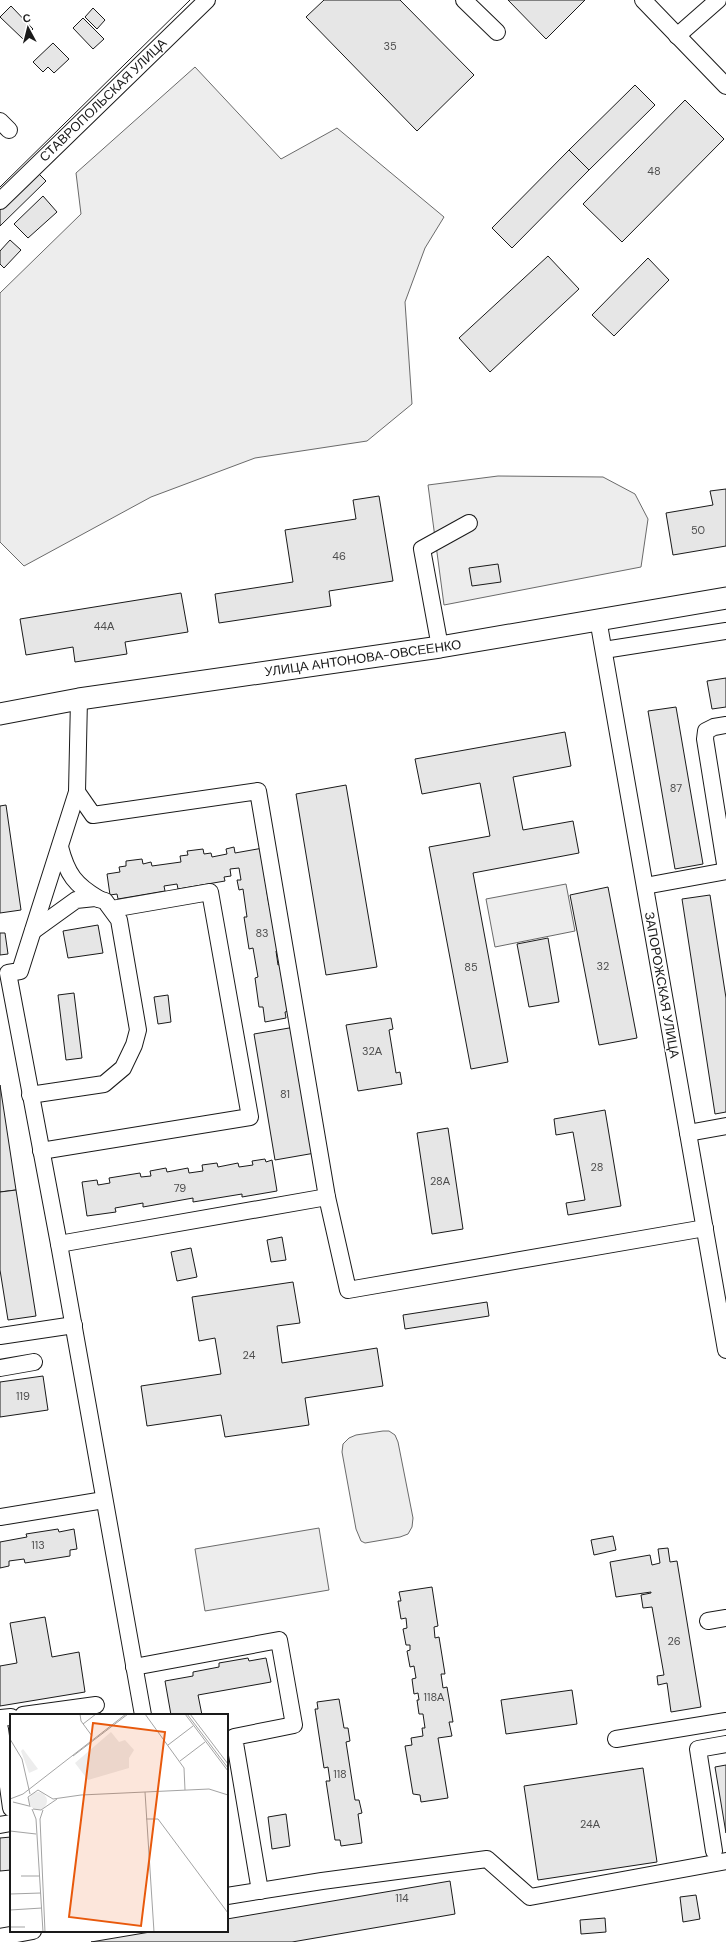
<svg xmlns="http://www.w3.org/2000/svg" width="726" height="1942" viewBox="0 0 726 1942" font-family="'DM Sans',sans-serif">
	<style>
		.built { fill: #ededed; stroke: #6a6a6a }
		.building { fill: #e6e6e6; stroke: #1a1a1a }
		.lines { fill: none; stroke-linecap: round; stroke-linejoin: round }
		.minor-casing { stroke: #1a1a1a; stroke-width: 18 }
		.major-casing { stroke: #1a1a1a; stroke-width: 23 }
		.minor { stroke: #fff; stroke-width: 16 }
		.major { stroke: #fff; stroke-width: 21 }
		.tram { stroke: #1a1a1a; stroke-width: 1 }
		.labels { text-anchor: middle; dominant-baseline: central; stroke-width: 3; stroke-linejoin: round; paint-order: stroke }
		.number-label { font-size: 11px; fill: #4d4d4d }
		.street-label { font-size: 13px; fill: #1a1a1a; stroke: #fff }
		.inset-road { fill: none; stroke: #a3a3a3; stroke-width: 1 }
		.view { fill: #e8590c; fill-opacity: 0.15; stroke: #e8590c; stroke-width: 2 }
		.inset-edge { fill: none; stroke: #1a1a1a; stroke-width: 2 }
	</style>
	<rect width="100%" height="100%" fill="#fff"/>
	<!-- built -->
	<g class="built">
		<path d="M195,67L281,159L337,128L444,217L425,248L405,302L412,404L367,441L255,458L151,497L24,566L0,542V293L81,214L76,173Z"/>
		<path d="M498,476L603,477L635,494L648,519L641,567L444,605L428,485Z"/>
		<path d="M566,884L575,931L495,947L486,899Z"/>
		<path d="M383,1431H389L395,1435L398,1442L413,1518L412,1527L408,1534L400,1537L365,1543L361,1541L356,1529L342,1452L343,1444L349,1438L356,1435Z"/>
		<path d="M319,1528L329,1590L205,1611L195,1549Z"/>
	</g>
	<!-- building -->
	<g class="building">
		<path d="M324,0H400L474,75L417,131L306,17Z"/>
		<path d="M508,0H585L546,39Z"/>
		<path d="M11,6L33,29L23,39L0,17Z"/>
		<path d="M93,8L105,20L97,29L85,17Z"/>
		<path d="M83,18L104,39L93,49L73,28Z"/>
		<path d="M53,43L69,59L54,73L48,67L43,72L33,62Z"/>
		<path d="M635,85L655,105L589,170L569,150Z"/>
		<path d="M685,100L724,139L622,242L583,204Z"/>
		<path d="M569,150L589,170L512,248L492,228Z"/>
		<path d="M38,173L46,181L0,226V210Z"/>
		<path d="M43,196L57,212L28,238L14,224Z"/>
		<path d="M10,240L21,250L4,268L0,264V251Z"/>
		<path d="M548,256L579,289L490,372L459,338Z"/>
		<path d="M648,258L669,280L614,336L592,315Z"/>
		<path d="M726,489V546L673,555L666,513L713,505L710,491Z"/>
		<path d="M379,496L393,581L329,591L331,606L219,623L215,594L293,582L285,530L356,519L353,500Z"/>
		<path d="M498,564L501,582L472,586L469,568Z"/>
		<path d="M181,593L188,632L125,642L127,654L75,662L73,647L26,655L20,619Z"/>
		<path d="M726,678V707L712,709L707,681Z"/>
		<path d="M676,707L703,864L675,869L648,711Z"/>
		<path d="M565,732L571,766L513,777L523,830L573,821L579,853L473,873L508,1062L471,1069L429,847L490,836L480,783L422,794L415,759Z"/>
		<path d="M346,785L377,967L326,975L296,794Z"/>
		<path d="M6,805L21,910L0,913V806Z"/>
		<path d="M234,847L235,853L263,848L270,892H267L269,905H272L279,950L276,951L278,965L281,964L289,1011L285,1012L286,1018L265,1022L263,1007H259L255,978L258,977L253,948L249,949L244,917H247L243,889L239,890L237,880H241L239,868L230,869L231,876L224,877L225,881L178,889L177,884L164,886L165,891L118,899L117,894L110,895L107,874L120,872L119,867L126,866V861L142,859L143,864L151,862L152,866L181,862L180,856L188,855L187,851L203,849L204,854L211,853L212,857L227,854L226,849Z"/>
		<path d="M608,887L637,1038L599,1045L570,895Z"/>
		<path d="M710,895L726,998V1112L715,1114L682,899Z"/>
		<path d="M98,925L103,953L68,958L63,931Z"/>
		<path d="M0,933H5L8,954L0,955Z"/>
		<path d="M548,938L559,1002L529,1007L517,944Z"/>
		<path d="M74,993L82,1058L66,1060L58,995Z"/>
		<path d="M168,995L171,1022L158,1024L154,997Z"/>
		<path d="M391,1018L393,1029L389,1030L396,1073L400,1072L402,1084L358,1091L346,1025Z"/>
		<path d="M295,1027L315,1153L275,1160L254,1034Z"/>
		<path d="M0,1085L16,1190L0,1192Z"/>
		<path d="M605,1110L621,1206L568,1215L566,1203L585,1200L573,1132L556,1135L554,1119Z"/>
		<path d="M448,1128L463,1229L432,1234L417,1133Z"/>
		<path d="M265,1159L266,1162L272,1160L277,1191L242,1197V1194L193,1202V1198L143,1207V1203L115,1208L116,1212L87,1216L82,1182L97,1180L98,1185L110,1183L109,1178L140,1173L141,1177L151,1176L150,1171L166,1168L167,1172L188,1168L189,1173L203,1171L202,1165L217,1163L218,1167L238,1163L239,1167L253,1165L252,1161Z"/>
		<path d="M16,1190L36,1316L8,1320L0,1270V1192Z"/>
		<path d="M282,1237L286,1260L271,1262L267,1240Z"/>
		<path d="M191,1248L197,1277L177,1281L171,1252Z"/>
		<path d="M293,1282L300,1323L277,1326L282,1363L377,1348L383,1386L305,1398L309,1425L225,1437L221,1415L147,1426L141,1386L221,1374L215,1338L199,1341L192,1297Z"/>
		<path d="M487,1302L489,1316L405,1329L403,1315Z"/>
		<path d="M43,1376L48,1410L0,1417V1382Z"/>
		<path d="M58,1529L59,1532L74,1529L77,1549L70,1550V1556L25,1563L24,1559L9,1561V1566L0,1568V1542L27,1537L26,1534Z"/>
		<path d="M613,1536L616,1550L594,1555L591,1540Z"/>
		<path d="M668,1548L670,1562L677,1561L701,1707L671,1712L667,1683L658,1685L657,1676L664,1675L652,1607L643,1608L641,1595L651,1593V1592L616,1597L610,1562L650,1555L652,1565L660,1563L658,1549Z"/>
		<path d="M432,1587L438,1626L434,1627L435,1638L439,1637L445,1674H441L443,1688L447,1687L453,1722H449L452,1736L438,1738L448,1798L421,1802L420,1795L413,1794L405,1746L412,1745L411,1738L423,1736L422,1728H425L423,1714H419L417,1700H419L418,1693L414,1694L412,1679L416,1678L414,1666L410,1667L407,1651L410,1650V1645H406L403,1629L407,1628L406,1618L401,1619L398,1601H401L399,1592Z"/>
		<path d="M45,1617L52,1657L79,1652L85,1692L0,1706V1666L17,1663L10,1623Z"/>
		<path d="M248,1658L249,1661L266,1658L271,1682L198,1695L202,1715H171L165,1681L193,1676V1672L219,1667V1663Z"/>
		<path d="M572,1690L577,1724L506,1734L501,1700Z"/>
		<path d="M339,1699L344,1728H348L350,1741L346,1742L355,1800H359L362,1813L358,1814L362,1843L341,1846L340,1840H335L326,1781H330L328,1767L324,1768L315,1709H318L317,1702Z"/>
		<path d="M726,1765V1833L715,1767Z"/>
		<path d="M643,1768L657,1862L538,1880L524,1786Z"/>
		<path d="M286,1814L290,1846L272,1849L268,1817Z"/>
		<path d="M11,1837V1870L0,1871V1838Z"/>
		<path d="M450,1881L455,1914L292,1942H91L156,1931H227V1919Z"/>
		<path d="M696,1895L700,1919L683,1922L680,1897Z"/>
		<path d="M605,1918L606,1932L581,1934L580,1920Z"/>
	</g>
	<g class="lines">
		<!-- minor casing -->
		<g class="minor-casing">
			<g id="minor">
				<path d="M464,0L497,32"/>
				<path d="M643,0L726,86"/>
				<path d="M677,36L718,0"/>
				<path d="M0,121L9,130"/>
				<path d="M0,201L207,0"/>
				<path d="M598,619L726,1350"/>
				<path d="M440,647L422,549L469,523"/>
				<path d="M604,650L726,631"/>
				<path d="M79,699L77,792L20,971L8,973L59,1244L143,1715"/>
				<path d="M726,725L714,727L706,731L705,739L726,870"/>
				<path d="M77,792L93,815L258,791L327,1197L348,1290L705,1228"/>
				<path d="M60,847C67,874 75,885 99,899"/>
				<path d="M645,886L726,871"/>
				<path d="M30,1095L104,1084L123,1068L134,1045L138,1030L119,920L105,901L95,898L76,900L33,931"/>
				<path d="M688,1133L726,1126"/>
				<path d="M41,1151L250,1117L210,892L112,909"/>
				<path d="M59,1244L327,1197"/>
				<path d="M0,1336L74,1325"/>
				<path d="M0,1368L34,1362"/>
				<path d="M0,1517L104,1500"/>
				<path d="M708,1621L726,1618"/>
				<path d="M134,1667L279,1640L294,1725L234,1737L260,1891"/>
				<path d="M23,1715L96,1705"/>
				<path d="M0,1718L11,1717"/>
				<path d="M0,1729L11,1808"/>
				<path d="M616,1739L726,1721"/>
				<path d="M0,1825L11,1823"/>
				<path d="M714,1851L698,1749L726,1744"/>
				<path d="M227,1896L322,1881L487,1859L530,1897L726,1861"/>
				<path d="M0,1937L33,1931"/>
			</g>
		</g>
		<!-- major casing -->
		<g class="major-casing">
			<path id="major" d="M0,714L79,699L440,647L726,598"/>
		</g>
		<!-- minor -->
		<use href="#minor" class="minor"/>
		<!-- major -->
		<use href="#major" class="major"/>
		<!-- tram -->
		<path class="tram" d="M0,187L190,0"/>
	</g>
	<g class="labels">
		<!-- number labels -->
		<g class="number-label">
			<text x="390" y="46">35</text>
			<text x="654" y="171">48</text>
			<text x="698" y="530">50</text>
			<text x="339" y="556">46</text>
			<text x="104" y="626">44А</text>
			<text x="676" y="788">87</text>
			<text x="262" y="933">83</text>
			<text x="603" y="966">32</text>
			<text x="471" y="967">85</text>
			<text x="372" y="1051">32А</text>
			<text x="285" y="1094">81</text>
			<text x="597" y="1167">28</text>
			<text x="440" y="1181">28А</text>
			<text x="180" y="1188">79</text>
			<text x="249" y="1355">24</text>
			<text x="23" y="1396">119</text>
			<text x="38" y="1545">113</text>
			<text x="674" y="1641">26</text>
			<text x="434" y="1697">118А</text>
			<text x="340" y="1774">118</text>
			<text x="590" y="1824">24А</text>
			<text x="402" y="1898">114</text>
		</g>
		<!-- street labels -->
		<g class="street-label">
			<text transform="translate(103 100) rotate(-44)">СТАВРОПОЛЬСКАЯ УЛИЦА</text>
			<text transform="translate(363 658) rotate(-8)">УЛИЦА АНТОНОВА-ОВСЕЕНКО</text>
			<text transform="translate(662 985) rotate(80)">ЗАПОРОЖСКАЯ УЛИЦА</text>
		</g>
	</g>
	<!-- overview -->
	<g transform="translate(10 1714)">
		<rect width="218" height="218" fill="#fff"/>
		<path d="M101,18L109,28L115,26L124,36L119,44V54L78,66L65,49ZM13,35L28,55L19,59L11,37ZM19 87a9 9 0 1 1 18 0a9 9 0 1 1-18 0Z" fill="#ededed"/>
		<path class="inset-road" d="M70,0L71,7L82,22M135,0L174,54L175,76M175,0L218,57M177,0L218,54M180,0L218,50M73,10L86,0M0,25L12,45L20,80M158,31L183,12M63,42L118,0M170,47L195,28M135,78L144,218M0,85L13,80L116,0M3,88L19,92M20,93L18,83L28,76L43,85L71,81L199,75L218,81M22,95L26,105L33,218M23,95L31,96L47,85M33,96L30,105L35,218M136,105H148L218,199M0,117L26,120M11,162H29M0,180L31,179M0,196L32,194M0,213H15"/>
		<path class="view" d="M83,9L155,18L131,212L59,203Z"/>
		<rect width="218" height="218" class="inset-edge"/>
	</g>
	<!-- north arrow -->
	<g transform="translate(28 28) rotate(353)" stroke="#ffffff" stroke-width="3" paint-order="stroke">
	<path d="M0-3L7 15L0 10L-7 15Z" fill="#1a1a1a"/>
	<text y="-6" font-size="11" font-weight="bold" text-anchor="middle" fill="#1a1a1a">С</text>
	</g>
</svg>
